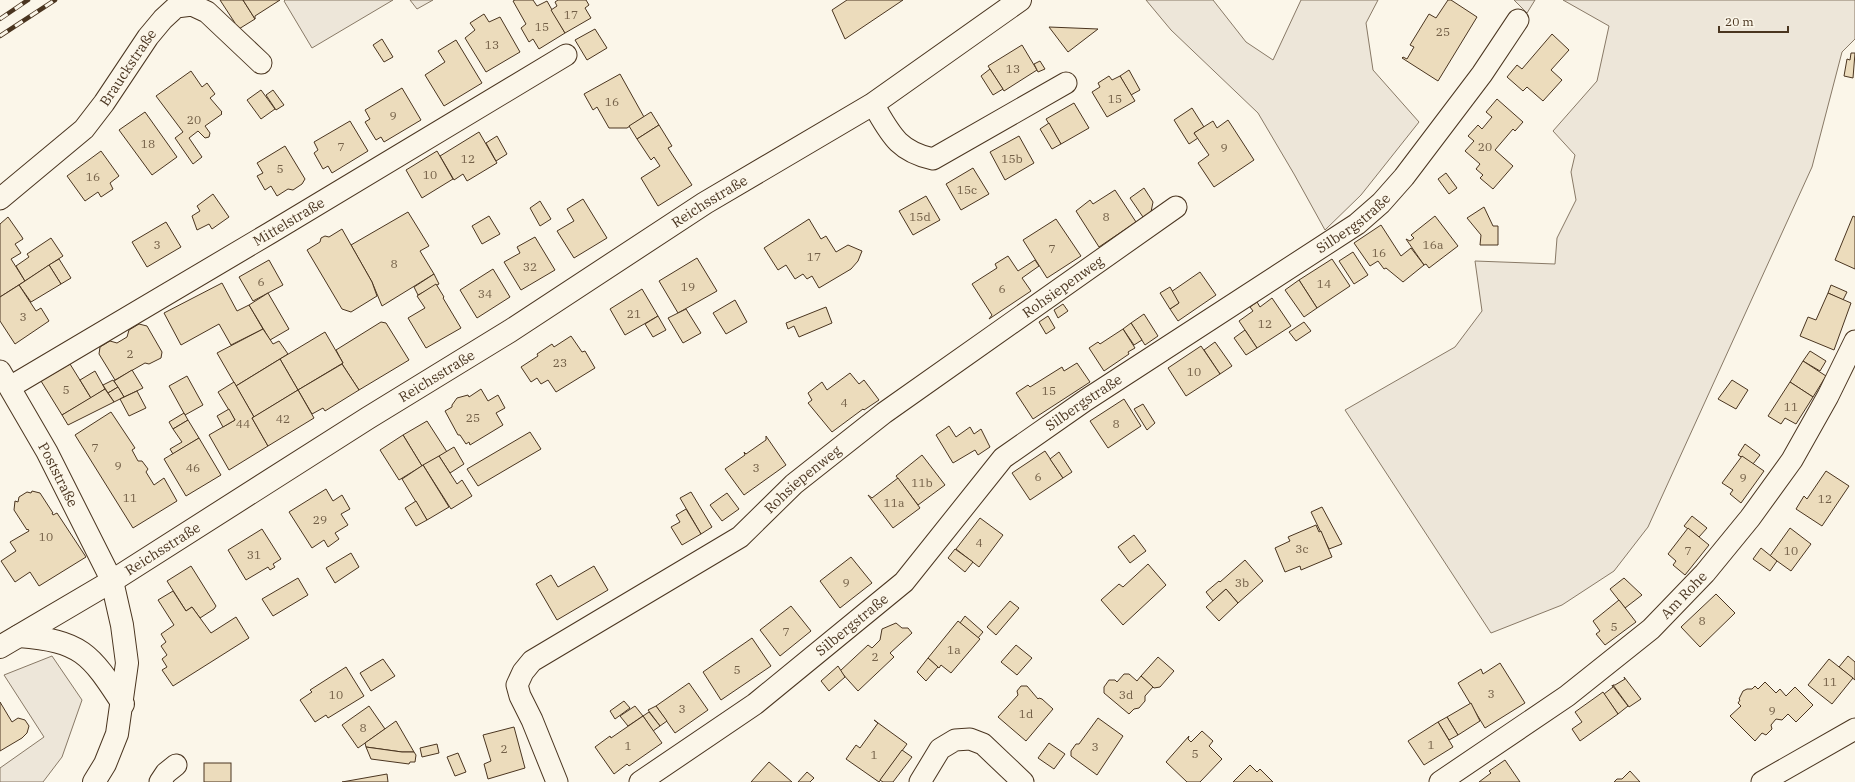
<svg xmlns="http://www.w3.org/2000/svg" width="1855" height="782" viewBox="0 0 1855 782" font-family="'IBM Plex Serif',serif">
	<style>
		.green { fill: #ede6d9; stroke: #887966 }
		.building { fill: #ecdcbc; stroke: #4a3520 }
		.lines { fill: none; stroke-linecap: round; stroke-linejoin: round }
		.street-casing { stroke: #4a3520; stroke-width: 23 }
		.secondary-casing { stroke: #4a3520; stroke-width: 24 }
		.primary-casing { stroke: #4a3520; stroke-width: 24 }
		.street { stroke: #fbf6e9; stroke-width: 21 }
		.secondary { stroke: #fbf6e9; stroke-width: 22 }
		.primary { stroke: #fbf6e9; stroke-width: 22 }
		.rail-casing { stroke: #4a3520; stroke-width: 4.5 }
		.rail { stroke: #fbf6e9; stroke-width: 3; stroke-dasharray: 9; stroke-linecap: butt }
		.labels { text-anchor: middle; dominant-baseline: central; stroke-width: 3; stroke-linejoin: round; paint-order: stroke }
		.number-label { font-size: 12px; fill: #725f47 }
		.street-label { font-size: 14px; fill: #4a3520; stroke: #fbf6e9 }
	</style>
	<rect width="100%" height="100%" fill="#fbf6e9"/>
	<!-- green -->
	<g class="green">
		<path d="M285,0H393L312,48L284,1Z"/>
		<path d="M410,0H433L417,9Z"/>
		<path d="M1146,0H1213L1246,42L1273,60L1301,0H1378L1366,23L1373,70L1419,122L1361,195L1325,230L1294,174L1258,113L1171,30Z"/>
		<path d="M1514,0H1535L1527,13Z"/>
		<path d="M1563,0H1855V39L1842,52L1812,167L1648,527L1614,571L1562,605L1491,633L1345,410L1455,347L1482,311L1475,261L1555,264L1557,238L1576,200L1571,172L1575,155L1553,131L1597,81L1609,26Z"/>
		<path d="M52,656L82,700L62,757L43,782H0V768L44,737L4,675Z"/>
	</g>
	<!-- building -->
	<g class="building">
		<path d="M220,0H243L255,19L234,32L230,26L235,23Z"/>
		<path d="M243,0H280L255,16V19Z"/>
		<path d="M515,0H533L537,6L547,1L565,33L539,49L533,39L529,42L521,28L526,24L513,1Z"/>
		<path d="M558,0H586L589,5L585,8L591,18L565,33L551,10L557,6L555,2Z"/>
		<path d="M847,0H903L845,39L832,10Z"/>
		<path d="M1448,0H1451L1477,17L1438,81L1402,58L1403,57L1407,59L1414,47L1410,45L1429,14L1436,18Z"/>
		<path d="M484,14L489,22L500,17L520,52L486,72L465,38L475,30L470,23Z"/>
		<path d="M1049,27L1098,29L1068,52Z"/>
		<path d="M595,29L607,48L587,60L575,40Z"/>
		<path d="M1552,34L1569,50L1551,70L1562,80L1543,101L1527,87L1523,91L1507,77L1517,65L1522,69Z"/>
		<path d="M382,39L393,57L384,62L373,45Z"/>
		<path d="M456,40L482,83L444,106L425,75L445,62L438,51Z"/>
		<path d="M1022,45L1037,70L1004,91L988,66Z"/>
		<path d="M1851,53H1855L1853,78L1844,76L1847,59L1850,60Z"/>
		<path d="M1040,61L1045,69L1038,72L1034,64Z"/>
		<path d="M990,69L1003,89L993,95L981,76Z"/>
		<path d="M1129,70L1140,90L1131,95L1120,76Z"/>
		<path d="M191,71L202,87L207,83L215,94L210,98L222,112L221,113L222,114L205,126L210,133L209,137L205,138L198,131L189,138L202,157L193,164L175,138L183,132L156,96Z"/>
		<path d="M620,74L644,117L627,128H609L597,107L593,110L584,94Z"/>
		<path d="M1109,76L1112,80L1120,76L1135,101L1107,117L1092,92L1100,87L1098,83Z"/>
		<path d="M402,88L421,120L384,142L381,137L376,140L365,122L370,119L365,110Z"/>
		<path d="M261,90L275,109L261,119L247,100Z"/>
		<path d="M273,90L284,105L276,110L266,95Z"/>
		<path d="M1497,99L1523,122L1515,131L1513,129L1495,150L1513,166L1493,189L1480,178L1483,175L1476,169L1480,164L1465,151L1474,141L1468,136L1478,125L1482,129L1492,117L1486,112Z"/>
		<path d="M1074,103L1089,128L1061,144L1046,119Z"/>
		<path d="M1192,108L1204,127L1194,133L1198,138L1189,144L1174,120Z"/>
		<path d="M145,112L177,157L152,175L119,130Z"/>
		<path d="M651,112L659,125L637,139L629,126Z"/>
		<path d="M1228,120L1254,160L1214,187L1198,163L1209,155L1194,133L1213,121L1217,128Z"/>
		<path d="M350,121L368,151L332,173L328,166L323,169L314,153L318,150L314,142Z"/>
		<path d="M1049,123L1061,144L1052,149L1040,129Z"/>
		<path d="M659,125L672,146L668,148L692,185L658,206L641,178L660,166L654,157L651,160L637,139Z"/>
		<path d="M479,132L497,163L467,181L463,174L454,180L440,156Z"/>
		<path d="M497,136L507,154L496,161L486,143Z"/>
		<path d="M1019,136L1034,163L1005,180L990,152Z"/>
		<path d="M285,146L305,179L302,184L293,190L288,189L277,196L271,186L265,190L257,176L263,173L257,163Z"/>
		<path d="M101,151L119,176L110,183L113,189L101,197L98,192L85,201L67,176Z"/>
		<path d="M437,151L453,179L422,198L406,170Z"/>
		<path d="M973,168L989,194L961,210L946,184Z"/>
		<path d="M1446,173L1457,188L1449,194L1438,179Z"/>
		<path d="M1144,188L1153,202L1151,212L1143,217L1130,198Z"/>
		<path d="M1115,190L1136,222L1099,247L1076,211L1090,200L1093,204Z"/>
		<path d="M213,194L229,217L212,229L209,224L197,230L192,216L200,211L197,206Z"/>
		<path d="M926,196L940,220L913,235L899,211Z"/>
		<path d="M583,199L607,238L574,258L557,231L574,221L567,209Z"/>
		<path d="M540,201L551,219L540,226L530,208Z"/>
		<path d="M1484,207L1493,226H1498V245H1480L1481,235L1467,218Z"/>
		<path d="M408,212L429,246L420,251L434,274L382,306L372,282L351,245Z"/>
		<path d="M489,216L500,234L482,244L472,226Z"/>
		<path d="M1435,216L1458,246L1429,268L1426,264L1424,265L1406,239L1410,241L1414,238L1411,235Z"/>
		<path d="M1853,216L1855,217V269L1835,260Z"/>
		<path d="M8,217L22,237L23,239L15,244L21,253L11,259L25,281L0,297V224Z"/>
		<path d="M809,219L821,239L826,236L836,252L848,245L862,251L858,261L851,269L819,288L812,276L807,279L803,274L795,279L786,265L778,270L764,248Z"/>
		<path d="M1056,219L1081,256L1047,278L1023,240Z"/>
		<path d="M166,222L181,247L147,267L132,242Z"/>
		<path d="M1381,225L1401,256L1411,248L1424,265L1403,282L1386,268L1384,269L1378,261L1370,266L1354,243Z"/>
		<path d="M342,229L372,282L377,296L351,312L342,309L307,250L320,242L321,238L325,236L329,237Z"/>
		<path d="M535,237L555,270L521,290L504,262L520,253L517,247Z"/>
		<path d="M51,238L63,256L25,281L16,266L29,257L27,254Z"/>
		<path d="M1353,252L1368,275L1354,284L1339,261Z"/>
		<path d="M1008,256L1018,271L1035,260L1039,266L1022,278L1031,291L989,319L992,315L972,284L997,268L995,264Z"/>
		<path d="M697,258L717,291L678,313L659,281Z"/>
		<path d="M59,259L71,278L61,284L49,265Z"/>
		<path d="M1332,259L1350,286L1317,308L1299,280Z"/>
		<path d="M269,260L283,285L253,301L239,277Z"/>
		<path d="M49,265L61,284L31,302L19,285Z"/>
		<path d="M493,269L510,297L477,318L460,290Z"/>
		<path d="M1200,272L1216,295L1178,321L1170,309L1179,303L1171,292Z"/>
		<path d="M434,274L439,284L418,295L414,287Z"/>
		<path d="M1299,280L1317,308L1304,317L1285,290Z"/>
		<path d="M222,283L237,311L249,305L263,329L231,345L219,324L181,345L164,313Z"/>
		<path d="M436,284L444,297L443,298L461,328L426,348L408,318L425,308L417,296Z"/>
		<path d="M19,285L36,311L41,308L49,321L15,344L0,321V297Z"/>
		<path d="M1831,285L1847,292L1843,300L1828,293Z"/>
		<path d="M1170,287L1179,303L1170,309L1160,293Z"/>
		<path d="M642,289L658,316L625,335L610,309Z"/>
		<path d="M268,293L289,329L270,340L249,305Z"/>
		<path d="M1828,293L1851,303L1834,350L1800,336L1808,317L1816,320Z"/>
		<path d="M1272,298L1291,326L1257,348L1239,321L1253,311L1250,307L1257,302L1260,307Z"/>
		<path d="M735,300L747,322L726,334L713,313Z"/>
		<path d="M1063,304L1068,311L1058,318L1054,310Z"/>
		<path d="M826,307L832,323L799,337L794,326L788,329L786,323Z"/>
		<path d="M686,309L701,333L683,343L668,318Z"/>
		<path d="M1144,314L1158,336L1145,345L1131,323Z"/>
		<path d="M658,316L666,330L653,337L645,324Z"/>
		<path d="M1048,316L1055,328L1046,334L1039,322Z"/>
		<path d="M381,322L386,323L409,360L359,390L342,364L343,363L336,350Z"/>
		<path d="M1304,322L1311,331L1296,341L1289,332Z"/>
		<path d="M1131,323L1142,340L1134,345L1123,329Z"/>
		<path d="M139,324L147,326L162,352L161,358L149,364L145,363L115,380L99,354L100,347L110,341L117,343L127,337L129,330Z"/>
		<path d="M263,329L273,344L279,341L288,354L236,386L217,353Z"/>
		<path d="M1123,329L1135,348L1128,352L1129,354L1104,371L1089,348L1098,342L1100,344Z"/>
		<path d="M1245,330L1257,348L1246,355L1234,338Z"/>
		<path d="M325,332L343,363L298,390L280,359Z"/>
		<path d="M571,336L582,352L585,351L595,368L556,392L548,380L541,384L537,378L531,382L521,367L538,356L537,354L552,344L554,347Z"/>
		<path d="M1215,342L1232,366L1220,374L1204,350Z"/>
		<path d="M1201,346L1220,374L1186,396L1168,368Z"/>
		<path d="M1810,351L1826,361L1820,371L1803,361Z"/>
		<path d="M280,359L298,390L254,417L236,386Z"/>
		<path d="M1803,361L1826,376L1813,397L1790,382Z"/>
		<path d="M1077,363L1090,382L1033,419L1016,393L1028,385L1030,387L1062,367L1064,371Z"/>
		<path d="M70,364L91,398L62,415L41,381Z"/>
		<path d="M342,364L359,390L325,411L323,408L312,414L298,390Z"/>
		<path d="M132,370L143,388L124,397L114,381Z"/>
		<path d="M95,371L105,389L91,398L80,380Z"/>
		<path d="M850,373L859,384L864,380L879,400L864,410L863,409L832,432L808,403L812,400L808,393L822,382L827,390Z"/>
		<path d="M187,376L203,405L185,415L169,386Z"/>
		<path d="M113,380L118,387L108,393L103,385Z"/>
		<path d="M1732,380L1748,390L1736,409L1718,399Z"/>
		<path d="M234,382L254,417L252,418L268,446L229,470L209,435L235,420L218,392Z"/>
		<path d="M1790,382L1813,397L1796,424L1785,418L1781,424L1768,416Z"/>
		<path d="M118,387L124,397L114,402L108,393Z"/>
		<path d="M105,389L114,402L68,425L62,415Z"/>
		<path d="M481,389L488,401L498,395L505,408L496,413L503,425L470,445L469,442L466,444L460,435H458L445,411L452,407V405L457,398L468,395L469,397Z"/>
		<path d="M298,390L314,418L268,446L252,418Z"/>
		<path d="M137,391L146,408L129,416L120,399Z"/>
		<path d="M1124,399L1141,426L1108,448L1090,421Z"/>
		<path d="M1143,404L1155,423L1147,430L1134,409Z"/>
		<path d="M229,409L235,420L223,427L217,416Z"/>
		<path d="M111,412L135,448L132,450L138,461H142L148,469L146,472L154,485L164,478L177,501L133,528L75,435Z"/>
		<path d="M184,413L188,420L173,429L169,422Z"/>
		<path d="M188,420L199,438L173,454L170,449L182,442L173,429Z"/>
		<path d="M427,421L447,452L422,466L403,435Z"/>
		<path d="M949,426L956,437L970,427L974,434L981,429L990,447L978,455L975,450L953,463L936,435Z"/>
		<path d="M530,432L541,449L478,486L467,469Z"/>
		<path d="M403,435L422,466L399,480L380,450Z"/>
		<path d="M766,436L786,465L744,495L725,469L745,455L744,452L746,454L766,440Z"/>
		<path d="M199,438L221,475L186,496L164,459Z"/>
		<path d="M1745,444L1760,455L1753,464L1738,455Z"/>
		<path d="M454,447L464,464L450,473L439,456Z"/>
		<path d="M1045,451L1063,478L1030,500L1012,473Z"/>
		<path d="M1059,452L1072,472L1063,478L1050,459Z"/>
		<path d="M922,455L945,485L918,505L896,476Z"/>
		<path d="M439,456L457,484L462,480L472,496L451,509L423,465Z"/>
		<path d="M1742,456L1764,471L1741,503L1730,494L1733,490L1722,483Z"/>
		<path d="M423,465L449,507L427,520L402,479Z"/>
		<path d="M1826,471L1849,486L1822,526L1796,509L1804,496L1807,499Z"/>
		<path d="M898,478L920,508L893,528L868,495L872,498Z"/>
		<path d="M326,489L333,501L342,495L350,509L341,514L348,525L335,533L339,539L328,547L324,540L312,548L289,512Z"/>
		<path d="M32,491L40,493L53,513H52L53,515L57,513L86,557L39,586L30,572L15,582L1,561L16,551L10,542L29,531L28,529L27,530L14,510L15,501L18,502L19,497L27,492L31,493Z"/>
		<path d="M691,492L712,527L701,534L680,498Z"/>
		<path d="M727,493L739,509L722,521L710,505Z"/>
		<path d="M416,501L427,520L416,526L405,508Z"/>
		<path d="M1322,507L1342,544L1329,549L1311,512Z"/>
		<path d="M686,509L701,534L682,545L671,527L680,522L676,515Z"/>
		<path d="M1692,516L1707,528L1699,537L1684,526Z"/>
		<path d="M980,518L1003,535L979,567L956,549Z"/>
		<path d="M1316,525L1319,532L1321,531L1332,557L1301,570L1300,566L1285,572L1275,548L1290,541L1288,537Z"/>
		<path d="M1688,528L1709,545L1685,575L1673,565L1676,561L1668,554Z"/>
		<path d="M1790,528L1811,544L1791,571L1770,556Z"/>
		<path d="M262,529L281,559L273,564L275,567L270,570L268,567L246,580L228,550Z"/>
		<path d="M1134,535L1146,551L1130,563L1118,547Z"/>
		<path d="M1761,548L1777,561L1770,571L1753,559Z"/>
		<path d="M955,549L973,562L965,572L948,558Z"/>
		<path d="M351,553L359,567L335,583L326,568Z"/>
		<path d="M851,557L872,583L840,608L820,581Z"/>
		<path d="M1245,560L1263,581L1238,603L1226,589L1213,601L1206,592L1219,581L1220,582Z"/>
		<path d="M1148,564L1166,585L1123,625L1101,600L1119,584L1123,587Z"/>
		<path d="M191,566L216,606L214,609L200,618L192,607L186,611L167,581Z"/>
		<path d="M594,566L608,590L557,620L536,584L551,575L558,587Z"/>
		<path d="M298,578L308,595L273,616L262,599Z"/>
		<path d="M1624,578L1642,595L1625,608L1610,589Z"/>
		<path d="M1226,589L1238,603L1219,621L1206,607Z"/>
		<path d="M173,591L186,611L192,607L211,633L236,617L249,638L173,686L162,670L167,667L162,659L167,655L161,646L166,642L161,634L174,625L158,600Z"/>
		<path d="M1716,594L1735,613L1700,647L1681,627Z"/>
		<path d="M1619,600L1636,622L1605,645L1596,634L1600,631L1593,621Z"/>
		<path d="M1010,601L1019,608L996,635L987,627Z"/>
		<path d="M791,606L811,631L780,656L760,630Z"/>
		<path d="M965,616L983,632L978,638L960,623Z"/>
		<path d="M958,621L980,639L951,673L941,665L939,668L928,658Z"/>
		<path d="M896,623L902,628H908L912,633L890,653L894,657L858,691L840,671L868,645L872,648L880,640L882,629Z"/>
		<path d="M752,638L771,666L721,700L703,672Z"/>
		<path d="M1016,645L1032,658L1017,675L1001,662Z"/>
		<path d="M1848,656L1855,662V680L1839,667Z"/>
		<path d="M1158,657L1174,671L1160,687L1154,688L1141,676Z"/>
		<path d="M928,658L938,667L926,681L917,672Z"/>
		<path d="M383,659L395,676L371,691L360,673Z"/>
		<path d="M1829,659L1853,678L1832,704L1808,685Z"/>
		<path d="M1500,663L1525,703L1485,728L1458,683L1481,669L1483,674Z"/>
		<path d="M838,666L845,677L829,691L821,681Z"/>
		<path d="M346,667L364,696L328,718L326,715L315,722L300,700L312,692L310,690Z"/>
		<path d="M1124,674H1129L1137,681L1141,676L1153,687L1145,696V701L1139,708L1134,709L1129,714L1104,693V687L1109,680H1115L1117,682Z"/>
		<path d="M1624,677L1641,699L1629,707L1613,685H1615L1625,679Z"/>
		<path d="M1765,682L1776,693L1780,689L1786,696L1795,687L1813,705L1796,722L1788,714L1782,720L1776,719L1771,725L1772,729L1766,735L1762,733L1755,741L1730,716L1741,706L1738,703L1740,700L1739,699L1743,691L1747,689H1752L1755,686L1758,689Z"/>
		<path d="M689,683L708,710L675,733L656,706Z"/>
		<path d="M1612,685L1628,706L1618,714L1604,694L1613,687Z"/>
		<path d="M1021,686H1027L1038,699L1039,698L1042,699L1053,709L1026,741L998,717L1018,695L1017,691Z"/>
		<path d="M1603,692L1618,714L1580,741L1572,729L1582,722L1575,712Z"/>
		<path d="M624,701L630,708L615,719L610,711Z"/>
		<path d="M0,702L12,722L18,718L25,720L29,726L27,733L22,738L0,751Z"/>
		<path d="M1471,703L1480,721L1458,735L1447,717Z"/>
		<path d="M369,706L385,729L358,748L342,725Z"/>
		<path d="M635,706L643,716L628,726L620,716Z"/>
		<path d="M656,706L667,721L660,726L648,710Z"/>
		<path d="M649,712L660,726L653,731L643,716Z"/>
		<path d="M643,716L662,743L629,766L627,764L614,774L595,747L610,736L611,738Z"/>
		<path d="M1447,717L1458,735L1449,740L1438,722Z"/>
		<path d="M1098,718L1123,736L1097,775L1071,756V751L1076,744H1079Z"/>
		<path d="M874,720L907,744L879,782L846,759L856,745L860,748L878,723Z"/>
		<path d="M396,721L414,752H402L366,747L365,743Z"/>
		<path d="M1438,722L1453,747L1424,765L1408,741Z"/>
		<path d="M514,727L525,768L488,779L484,764L491,761L483,735Z"/>
		<path d="M1202,731L1213,741L1209,746L1222,759L1200,782H1187L1166,762L1189,736L1188,739L1191,742Z"/>
		<path d="M1049,743L1065,754L1054,769L1038,758Z"/>
		<path d="M437,744L439,753L422,757L420,748Z"/>
		<path d="M366,747L402,752H414L416,755L415,762H410L409,764L371,759Z"/>
		<path d="M902,750L912,757L893,782H883L880,780Z"/>
		<path d="M458,753L466,772L455,776L447,757Z"/>
		<path d="M1505,760L1520,782H1479L1491,773L1489,771Z"/>
		<path d="M769,762L792,782H751Z"/>
		<rect x="204" y="763" width="27" height="19"/>
		<path d="M1250,765L1257,772L1260,769L1273,782H1233Z"/>
		<path d="M1630,771L1640,782H1614L1617,779H1622Z"/>
		<path d="M807,772L814,778L810,782H798Z"/>
		<path d="M387,774L388,782H342Z"/>
	</g>
	<g class="lines">
		<!-- street casing -->
		<g class="street-casing">
			<g id="street">
				<path d="M873,104C890,133 897,151 933,159L1066,83"/>
				<path id="s1" d="M0,199L84,129L104,103L148,37L163,19L176,7L192,5L207,12L261,63"/>
				<path id="s2" d="M0,371L47,452L112,581"/>
				<path id="s3" d="M10,387L270,233L566,55"/>
				<path d="M160,782L166,773L176,765"/>
				<path id="s4" d="M557,782L532,720L520,696L517,685L523,672L532,661L740,537L794,484L884,413L1176,207"/>
				<path id="s5" d="M640,782L755,704L904,582L1003,458L1086,400L1357,224L1381,203L1404,177L1482,74L1518,20"/>
				<path d="M920,782L940,749L955,740L970,739L983,744L1023,782"/>
				<path id="s6" d="M1440,782L1567,696L1651,629L1705,573L1750,518L1792,460L1828,396L1855,341"/>
				<path d="M1762,782L1855,729"/>
			</g>
		</g>
		<!-- secondary casing -->
		<g class="secondary-casing">
			<g id="secondary">
				<path d="M19,636C81,641 90,653 123,704"/>
				<path d="M94,782L105,764L117,734L127,663L122,625L112,581"/>
			</g>
		</g>
		<!-- primary casing -->
		<g class="primary-casing">
			<g id="primary">
				<path id="s7" d="M0,647L112,581L368,418L510,331L705,203L873,104L1020,0"/>
			</g>
		</g>
		<!-- street -->
		<use href="#street" class="street"/>
		<!-- secondary -->
		<use href="#secondary" class="secondary"/>
		<!-- primary -->
		<use href="#primary" class="primary"/>
		<!-- rail casing -->
		<g class="rail-casing">
			<g id="rail">
				<path d="M0,19L28,0"/>
				<path d="M0,36L55,0"/>
			</g>
		</g>
		<!-- rail -->
		<use href="#rail" class="rail"/>
	</g>
	<g class="labels">
		<!-- number labels -->
		<g class="number-label">
			<text x="571" y="14">17</text>
			<text x="542" y="26">15</text>
			<text x="1443" y="31">25</text>
			<text x="492" y="44">13</text>
			<text x="1013" y="68">13</text>
			<text x="1115" y="98">15</text>
			<text x="612" y="101">16</text>
			<text x="393" y="115">9</text>
			<text x="194" y="119">20</text>
			<text x="148" y="143">18</text>
			<text x="341" y="146">7</text>
			<text x="1485" y="146">20</text>
			<text x="1224" y="147">9</text>
			<text x="468" y="158">12</text>
			<text x="1012" y="158">15b</text>
			<text x="280" y="168">5</text>
			<text x="430" y="174">10</text>
			<text x="93" y="176">16</text>
			<text x="967" y="189">15c</text>
			<text x="920" y="216">15d</text>
			<text x="1106" y="216">8</text>
			<text x="157" y="244">3</text>
			<text x="1433" y="244">16a</text>
			<text x="1052" y="248">7</text>
			<text x="1379" y="252">16</text>
			<text x="814" y="256">17</text>
			<text x="394" y="263">8</text>
			<text x="530" y="266">32</text>
			<text x="261" y="281">6</text>
			<text x="1324" y="283">14</text>
			<text x="688" y="286">19</text>
			<text x="1002" y="288">6</text>
			<text x="485" y="293">34</text>
			<text x="634" y="313">21</text>
			<text x="23" y="316">3</text>
			<text x="1265" y="323">12</text>
			<text x="130" y="353">2</text>
			<text x="560" y="362">23</text>
			<text x="1194" y="371">10</text>
			<text x="66" y="389">5</text>
			<text x="1049" y="390">15</text>
			<text x="844" y="402">4</text>
			<text x="1791" y="406">11</text>
			<text x="473" y="417">25</text>
			<text x="283" y="418">42</text>
			<text x="243" y="423">44</text>
			<text x="1116" y="423">8</text>
			<text x="95" y="447">7</text>
			<text x="118" y="465">9</text>
			<text x="193" y="467">46</text>
			<text x="756" y="467">3</text>
			<text x="1038" y="476">6</text>
			<text x="1743" y="477">9</text>
			<text x="922" y="482">11b</text>
			<text x="130" y="497">11</text>
			<text x="1825" y="498">12</text>
			<text x="894" y="502">11a</text>
			<text x="320" y="519">29</text>
			<text x="46" y="536">10</text>
			<text x="979" y="542">4</text>
			<text x="1302" y="548">3c</text>
			<text x="1688" y="550">7</text>
			<text x="1791" y="550">10</text>
			<text x="254" y="554">31</text>
			<text x="846" y="582">9</text>
			<text x="1242" y="582">3b</text>
			<text x="1702" y="620">8</text>
			<text x="1614" y="626">5</text>
			<text x="786" y="631">7</text>
			<text x="954" y="649">1a</text>
			<text x="875" y="656">2</text>
			<text x="737" y="669">5</text>
			<text x="1830" y="681">11</text>
			<text x="1491" y="693">3</text>
			<text x="336" y="694">10</text>
			<text x="1126" y="694">3d</text>
			<text x="682" y="708">3</text>
			<text x="1772" y="710">9</text>
			<text x="1026" y="713">1d</text>
			<text x="363" y="727">8</text>
			<text x="1431" y="744">1</text>
			<text x="628" y="745">1</text>
			<text x="1095" y="746">3</text>
			<text x="504" y="748">2</text>
			<text x="1195" y="753">5</text>
			<text x="874" y="754">1</text>
		</g>
		<!-- street labels -->
		<g class="street-label">
			<text stroke="none"><textPath href="#s1" startOffset="185">Brauckstraße</textPath></text>
			<text stroke="none"><textPath href="#s7" startOffset="838">Reichsstraße</textPath></text>
			<text stroke="none"><textPath href="#s3" startOffset="324">Mittelstraße</textPath></text>
			<text stroke="none"><textPath href="#s5" startOffset="912">Silbergstraße</textPath></text>
			<text stroke="none"><textPath href="#s4" startOffset="785">Rohsiepenweg</textPath></text>
			<text stroke="none"><textPath href="#s7" startOffset="514">Reichsstraße</textPath></text>
			<text stroke="none"><textPath href="#s5" startOffset="588">Silbergstraße</textPath></text>
			<text stroke="none"><textPath href="#s2" startOffset="119">Poststraße</textPath></text>
			<text stroke="none"><textPath href="#s4" startOffset="461">Rohsiepenweg</textPath></text>
			<text stroke="none"><textPath href="#s7" startOffset="190">Reichsstraße</textPath></text>
			<text stroke="none"><textPath href="#s6" startOffset="308">Am Rohe</textPath></text>
			<text stroke="none"><textPath href="#s5" startOffset="264">Silbergstraße</textPath></text>
		</g>
	</g>
	<!-- scale -->
	<path d="M1719 26v6h69v-6" fill="none" stroke="#4a3520" stroke-width="2"/>
	<text x="1725" y="26" font-size="12" fill="#4a3520" stroke="#fbf6e9" stroke-width="3" paint-order="stroke">20 m</text>
</svg>
